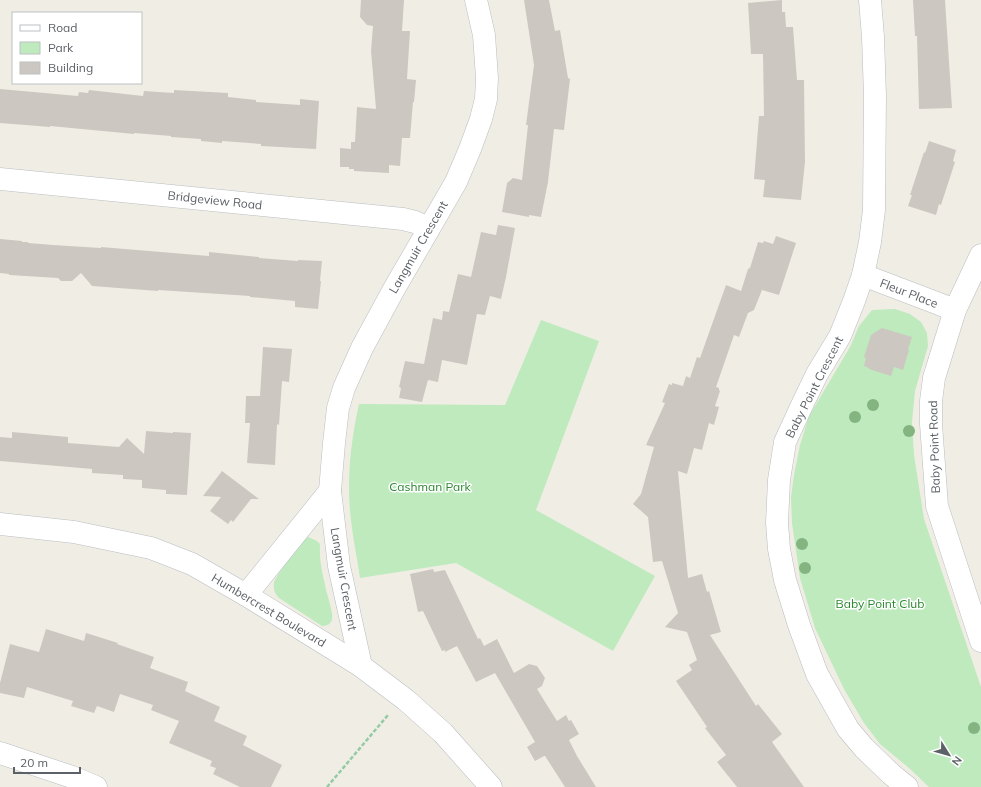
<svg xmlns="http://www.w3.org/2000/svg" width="981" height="787" viewBox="0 0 981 787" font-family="Mulish,sans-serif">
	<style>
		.green { fill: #beeabe }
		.building { fill: #ccc8c1 }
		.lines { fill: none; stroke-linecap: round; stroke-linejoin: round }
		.minor-casing { stroke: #b9bdc2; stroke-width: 23 }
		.path { stroke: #95caa4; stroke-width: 2.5; stroke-dasharray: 4 2; stroke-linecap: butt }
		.minor { stroke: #fff; stroke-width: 22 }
		.tree { fill: #84b581 }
		.labels { text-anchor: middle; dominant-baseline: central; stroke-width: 3; stroke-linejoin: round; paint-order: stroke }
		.street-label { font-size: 12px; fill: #5c6167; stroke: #fff }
		.park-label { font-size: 12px; fill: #2b8630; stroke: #fff }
	</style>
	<rect width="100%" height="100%" fill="#f0eee4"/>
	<!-- green -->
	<g class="green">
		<path d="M895,309L910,314L921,322L927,333L928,346L915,391L912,422L914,455L924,519L981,687V787H929L909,768L880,744L864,723L844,689L815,628L800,578L792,523L791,497L794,475L800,445L809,416L850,347L859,326L872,310Z"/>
		<path d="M541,320L599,341L536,510L655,576L613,651L456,563L360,578C357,556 352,534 350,511C347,475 351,440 359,404L505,405Z"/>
		<path d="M308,537L317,541L320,544C319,558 322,572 325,585C326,592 334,614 332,619C331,624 327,626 322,626L279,598C275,594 273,589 274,583C276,574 299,547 305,538Z"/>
	</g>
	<!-- building -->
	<g class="building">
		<path d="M361,0H404L402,31H410L407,79L416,80L414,102H413L410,138H402L400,166L389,165V173L354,171V169H349V167H340V148L351,149V142H355L357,107L376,109L371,51L373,26L367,25L360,17Z"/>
		<path d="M524,0H549L555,31L560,30L568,78L570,79L564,130L554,129L548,182L541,217L529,215V217L502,212L507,183L513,178L522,180L528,125H526L534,65Z"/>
		<path d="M782,0V12H785L786,27H793L797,80H804L805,162L801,200L763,197L765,180L754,179L759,116H764L763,54H751L748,3Z"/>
		<path d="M913,0H945L952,108L919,109L917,36H915Z"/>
		<path d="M0,89L78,96L79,92L88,93L89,90L143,96L144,91L174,93V90L228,93V97L256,100V102L300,105V99L319,101L316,149L261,146V144L222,141V143L201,141V139L171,137V136L134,133V134L50,126V127L0,123Z"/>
		<path d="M929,141L956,150L953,161L955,162L941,205L939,204L936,215L908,206L912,195H910L924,152L925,153Z"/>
		<path d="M498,225L515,228L506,277L501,299L490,296L485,315L477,314L467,365L442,360L438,382L428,380L422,402L399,398L401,388L399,387L405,361L424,364L433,318L442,320L443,311L449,312L458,274L471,277L481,232L496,235Z"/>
		<path d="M776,236L796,243L779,295L762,290L754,310L748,313L739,337L734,335L716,387L719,388V390L720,391L715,406L719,407L714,425L709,423L702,450L694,448L687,474L678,471L688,578L702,574L707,592L709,591L721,632L710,635L756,706L758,704L782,734L772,742L804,787H737L717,762L726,755L705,728L707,727L676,681L692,670L689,665L697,660L687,632L665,627L678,613L662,561L653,562L648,517L633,504L641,494L654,447L646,445L665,403L662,402L669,384L672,385V383L683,386L686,376L690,378L697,357L700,358L726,285L741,291L748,269L750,268L758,242L763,243L764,241L773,244Z"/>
		<path d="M0,239L22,241V242H28V243L53,245L101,248V247L209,256V252L259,257V258L298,261V260L322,261L320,281H321L318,309L295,307V301L250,297V296L158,290V291L92,286L81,273L72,281H61L58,278L9,275V274L0,273Z"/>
		<path d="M882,328L912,337L908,349L909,350L903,370L894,367L891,376L869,369V368L864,366L866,358L864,357L871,335Z"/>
		<path d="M263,347L292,349L289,382L282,381L279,425L277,424L275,465L247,463L250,423H245L246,396H260Z"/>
		<path d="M146,431L173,433V432L191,433L187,495L166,494V490L142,488V480L123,479V475L92,473V469L0,461V437L12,438V432L68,437V443L119,447L127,438L144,454Z"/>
		<path d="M222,471L259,499H251L233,522L231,520L228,524L210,511L221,497L203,496Z"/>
		<path d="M433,569L434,572L445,570L478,639L480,638L484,646L497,639L514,673L529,664L537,666L545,678L542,686L537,689L557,721L566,715L569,721L571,720L579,734L569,740L577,756L596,787H565L545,756H544L535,761L527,747L535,742L495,673L476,682L457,646L445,652V650L442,651L423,611L418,612L410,574Z"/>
		<path d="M46,629L84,641L86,633L118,643L117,644L154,657L150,668L188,682L185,691L220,707L214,721L247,736L243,745L282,765L271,787H240L213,774L216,768L210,766L212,761L169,743L179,721L151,710L153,705L120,694L114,712L97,706L94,713L71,706L73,701L27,687L24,698L0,693V683L10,644L39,652Z"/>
	</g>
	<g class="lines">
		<!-- minor casing -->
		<g class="minor-casing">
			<g id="minor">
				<path d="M870,0L873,37L875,96L874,210L870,242L863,275L854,301L840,336L817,374L802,405L785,442L779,480L777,523L779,549L785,580L799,625L817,674L848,729L864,748L891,774L907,787"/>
				<path d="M0,179L403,219L415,222L429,228"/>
				<path d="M981,255L955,310L934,378L931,401V424L937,506L981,641"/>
				<path d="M863,275L955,310"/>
				<path d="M0,524L74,532L151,548L192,564L246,595L361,666L406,700L443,733L491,787"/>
				<path d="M246,595L330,491"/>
				<path d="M361,666L339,566L330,491L334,443L338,408L344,388L362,348L394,289L456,182L470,149L481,119L486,99L487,78L484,35L476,0"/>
				<path d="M0,753L72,777L96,787"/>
			</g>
		</g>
		<!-- path -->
		<path class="path" d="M327,787L388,715"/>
		<!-- minor -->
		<use href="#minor" class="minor"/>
	</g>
	<!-- trees -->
	<g class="tree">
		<circle cx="873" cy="405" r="6"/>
		<circle cx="855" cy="417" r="6"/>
		<circle cx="909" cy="431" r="6"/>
		<circle cx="802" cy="544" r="6"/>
		<circle cx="805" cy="568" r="6"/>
		<circle cx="974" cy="728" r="6"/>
	</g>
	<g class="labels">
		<!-- street labels -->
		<g class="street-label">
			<text transform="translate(215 200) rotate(6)">Bridgeview Road</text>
			<text transform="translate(418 247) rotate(-60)">Langmuir Crescent</text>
			<text transform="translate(909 293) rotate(21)">Fleur Place</text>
			<text transform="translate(814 387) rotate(-63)">Baby Point Crescent</text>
			<text transform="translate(934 447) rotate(-92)">Baby Point Road</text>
			<text transform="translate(344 579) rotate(80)">Langmuir Crescent</text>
			<text transform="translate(269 610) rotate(31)">Humbercrest Boulevard</text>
		</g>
		<!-- park labels -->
		<g class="park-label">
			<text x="430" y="486">Cashman Park</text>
			<text x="880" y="603">Baby Point Club</text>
		</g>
	</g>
	<!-- legend -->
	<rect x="12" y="12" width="130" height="72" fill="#ffffff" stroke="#bec0c2"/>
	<rect x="20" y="25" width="20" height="6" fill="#ffffff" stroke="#bec0c2"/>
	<text x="48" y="32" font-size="12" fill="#5c6167">Road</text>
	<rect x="20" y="42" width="20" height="12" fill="#beeabe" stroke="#bec0c2"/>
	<text x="48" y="52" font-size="12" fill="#5c6167">Park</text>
	<rect x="20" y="62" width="20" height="12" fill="#ccc8c1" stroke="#bec0c2"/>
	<text x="48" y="72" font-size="12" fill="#5c6167">Building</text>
	<!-- north arrow -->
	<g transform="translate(949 755) rotate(127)" stroke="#ffffff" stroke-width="3" paint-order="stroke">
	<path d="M0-3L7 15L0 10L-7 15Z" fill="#5c6167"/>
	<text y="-6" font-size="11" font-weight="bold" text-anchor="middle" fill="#5c6167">N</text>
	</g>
	<!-- scale -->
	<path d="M14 767v6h66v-6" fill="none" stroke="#5c6167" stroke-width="2"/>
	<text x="20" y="767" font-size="12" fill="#5c6167" stroke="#ffffff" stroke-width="3" paint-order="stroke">20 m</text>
</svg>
